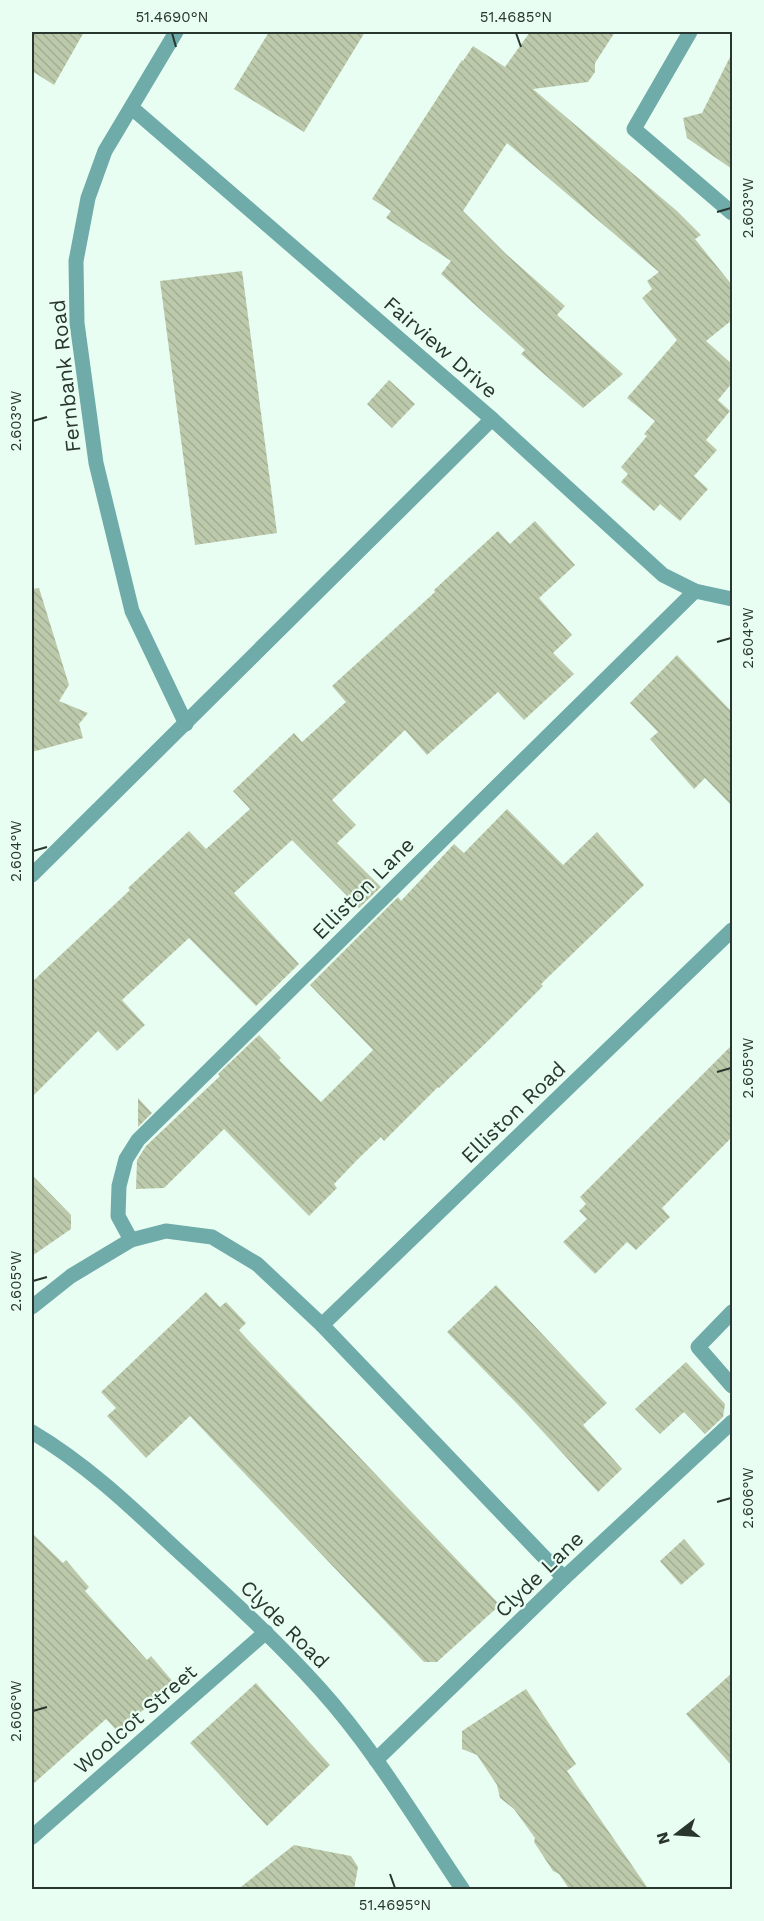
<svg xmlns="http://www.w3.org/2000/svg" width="764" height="1921" viewBox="0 0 764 1921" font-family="'Work Sans',sans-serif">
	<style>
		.building { fill: url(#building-back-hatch) }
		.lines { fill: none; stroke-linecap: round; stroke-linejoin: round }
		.service { stroke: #6faba9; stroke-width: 15 }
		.minor { stroke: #6faba9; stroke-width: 15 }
		.ticks { fill: none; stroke: #29362f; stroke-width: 2 }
		.labels { text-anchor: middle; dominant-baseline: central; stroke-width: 4.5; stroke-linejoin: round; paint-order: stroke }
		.street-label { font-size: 21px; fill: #29362f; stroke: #e9fef2 }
		.neatline { fill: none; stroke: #29362f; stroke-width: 2 }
		.ticks-label { font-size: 15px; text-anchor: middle; fill: #29362f }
	</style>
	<defs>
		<pattern id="building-back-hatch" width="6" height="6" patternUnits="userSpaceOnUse" patternTransform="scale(1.5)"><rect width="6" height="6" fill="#bccaab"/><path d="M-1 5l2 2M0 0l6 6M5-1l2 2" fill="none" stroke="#a2ae93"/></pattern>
	</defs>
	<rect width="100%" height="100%" fill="#e9fef2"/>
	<!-- building -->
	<g class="building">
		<path d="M32,32H84L54,85L32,71Z"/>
		<path d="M269,32H365L304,132L234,89Z"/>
		<path d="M530,32H615L595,63V72L588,82L533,89L677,211L701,235L695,239L732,285V320L706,341L732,364V383L718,400L730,411L706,440L717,450L694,476L708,489L680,521L660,504L654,511L621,482L628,474L621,467L647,436L644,434L655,421L627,398L677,340L642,298L652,289L647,281L659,272L507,143L463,211L506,254L565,306L557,315L623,374L583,408L521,354L525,350L441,274L451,261L386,218L391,211L372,199L462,60L463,61L473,46L505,67Z"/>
		<path d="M732,53V169L687,138L683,118L702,113Z"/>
		<path d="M242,271L277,533L195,545L160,281Z"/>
		<path d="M389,380L415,404L392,428L367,404Z"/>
		<path d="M535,521L575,565L539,598L572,635L553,653L574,674L524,720L498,692L427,755L405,730L332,800L356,825L337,843L381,887L359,908L292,840L234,893L299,964L256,1006L189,938L122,1000L145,1025L117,1051L98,1031L32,1097V982L130,890L128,888L189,831L206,849L250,809L233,791L294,733L302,742L346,702L332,686L435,592L434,590L498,531L510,544Z"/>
		<path d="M39,588L69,685L59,701L88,713L79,724L83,738L32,752V589Z"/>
		<path d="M677,655L732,712V806L705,778L694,789L650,739L658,732L630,703Z"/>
		<path d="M507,809L563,865L597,832L644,885L541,984L543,986L491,1038L439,1088L438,1087L384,1141L381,1137L358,1159L334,1184L337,1188L309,1216L224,1129L164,1188L136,1189L137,1160L146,1146L220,1076L218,1074L259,1035L281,1058L279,1060L321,1102L373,1050L310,985L398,897L401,901L454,844L464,853Z"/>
		<path d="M732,1045V1137L662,1208L670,1217L636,1250L627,1242L595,1274L563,1242L587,1219L579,1211L586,1204L580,1197Z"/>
		<path d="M138,1098L152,1113L138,1127Z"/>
		<path d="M32,1175L71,1215V1229L32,1256Z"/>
		<path d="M496,1285L607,1403L583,1425L622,1469L598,1492L523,1410L447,1332Z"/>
		<path d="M206,1292L220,1307L226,1302L246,1323L239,1330L248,1340L500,1605L437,1662H424L190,1416L146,1458L107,1416L116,1408L101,1392Z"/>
		<path d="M686,1362L725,1404L723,1417L705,1434L684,1412L660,1434L635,1409Z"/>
		<path d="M32,1533L63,1563L66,1560L89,1587L85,1591L147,1660L151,1656L174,1683L118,1732L106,1719L32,1785Z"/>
		<path d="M684,1539L705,1564L681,1585L660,1561Z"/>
		<path d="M732,1673V1766L686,1714Z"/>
		<path d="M256,1683L330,1765L267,1826L190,1743Z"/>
		<path d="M526,1689L576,1764L567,1771L649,1890H570L559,1874L553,1871L534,1842L535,1838L514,1809L500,1798L497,1785L477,1755L462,1749V1731Z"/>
		<path d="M294,1845L351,1856L358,1867L354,1890H237Z"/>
	</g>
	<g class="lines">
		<!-- service -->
		<path class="service" d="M131,1240L118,1216L119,1186L126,1159L138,1140L695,591"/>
		<!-- minor -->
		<g class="minor">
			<path d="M176,32L105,151L88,198L76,261L77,323L96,463L132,611L186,724"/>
			<path d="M690,32L634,129L732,213"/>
			<path d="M132,108L492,419L663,575L695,591L732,599"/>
			<path d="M32,875L492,419"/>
			<path d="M32,1307L71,1276L131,1240L166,1231L212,1237L257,1264L322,1325L564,1578"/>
			<path d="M732,1312L698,1347L732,1386"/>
			<path d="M322,1325L732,930"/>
			<path d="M32,1432C86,1464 130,1506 176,1549C226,1595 275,1639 320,1689C375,1750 417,1822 463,1890"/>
			<path d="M376,1760L564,1578L732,1422"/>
			<path d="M32,1837L266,1632"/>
		</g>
	</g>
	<!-- ticks -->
	<path class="ticks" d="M172,33L176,47M516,33L521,47M717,212L731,208M33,421L47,417M717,642L731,638M33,851L47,847M717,1072L731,1068M33,1281L47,1277M717,1502L731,1498M33,1711L47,1707M390,1874L395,1888"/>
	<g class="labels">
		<!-- street labels -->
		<g class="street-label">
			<text transform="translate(441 347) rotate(41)">Fairview Drive</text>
			<text transform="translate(65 376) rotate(-96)">Fernbank Road</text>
			<text transform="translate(363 888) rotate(-45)">Elliston Lane</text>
			<text transform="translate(513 1112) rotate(-44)">Elliston Road</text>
			<text transform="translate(539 1574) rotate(-44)">Clyde Lane</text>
			<text transform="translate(285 1624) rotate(45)">Clyde Road</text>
			<text transform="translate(135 1719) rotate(-41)">Woolcot Street</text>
		</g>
	</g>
	<!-- border -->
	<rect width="764" height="1921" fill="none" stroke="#e9fef2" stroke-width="66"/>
	<!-- north arrow -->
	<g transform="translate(677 1834) rotate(253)" stroke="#e9fef2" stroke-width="4.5" paint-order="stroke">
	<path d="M0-4.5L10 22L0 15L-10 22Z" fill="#29362f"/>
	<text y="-9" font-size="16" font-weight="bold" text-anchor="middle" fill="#29362f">N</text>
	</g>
	<rect x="33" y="33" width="698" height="1855" class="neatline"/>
	<g class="ticks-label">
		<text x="172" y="22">51.4690°N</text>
		<text x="516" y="22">51.4685°N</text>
		<text transform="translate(748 208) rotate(-90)" y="5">2.603°W</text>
		<text transform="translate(16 421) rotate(-90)" y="5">2.603°W</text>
		<text transform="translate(748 638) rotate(-90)" y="5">2.604°W</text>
		<text transform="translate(16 851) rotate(-90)" y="5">2.604°W</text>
		<text transform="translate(748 1068) rotate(-90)" y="5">2.605°W</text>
		<text transform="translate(16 1281) rotate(-90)" y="5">2.605°W</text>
		<text transform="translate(748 1498) rotate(-90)" y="5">2.606°W</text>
		<text transform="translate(16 1711) rotate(-90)" y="5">2.606°W</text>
		<text x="395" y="1910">51.4695°N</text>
	</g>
</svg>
